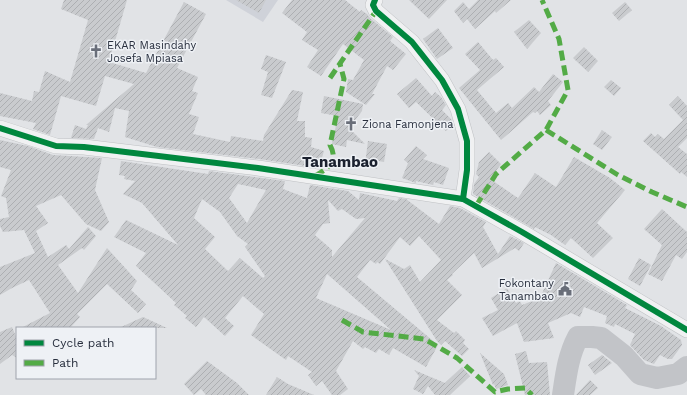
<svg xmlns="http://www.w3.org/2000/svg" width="687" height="395" viewBox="0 0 687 395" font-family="'Work Sans',sans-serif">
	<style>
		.built { fill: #cfd2d9 }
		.building { fill: url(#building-hatch); fill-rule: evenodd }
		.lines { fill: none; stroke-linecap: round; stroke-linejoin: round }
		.street-casing { stroke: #bfc1c4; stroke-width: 16 }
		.street { stroke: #f0f1f2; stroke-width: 15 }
		.secondary { stroke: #c2c4c8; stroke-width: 22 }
		.quiet { stroke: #53ab46; stroke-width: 5; stroke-dasharray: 10 5; stroke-linecap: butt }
		.cycleway-casing { stroke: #eef1f5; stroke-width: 8 }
		.cycleway { stroke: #00873e; stroke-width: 6 }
		.labels { text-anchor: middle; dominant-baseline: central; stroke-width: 3; stroke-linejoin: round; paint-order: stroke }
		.poi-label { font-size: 11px; fill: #282f3e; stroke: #eef1f5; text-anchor: start }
		.district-label { font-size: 15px; font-weight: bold; fill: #1b212f; stroke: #eef1f5 }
	</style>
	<defs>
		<pattern id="building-hatch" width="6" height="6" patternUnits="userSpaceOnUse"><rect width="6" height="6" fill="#c9cbce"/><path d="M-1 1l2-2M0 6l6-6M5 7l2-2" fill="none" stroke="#adafb2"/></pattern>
	</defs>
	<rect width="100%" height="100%" fill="#e1e3e6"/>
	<!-- built -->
	<path class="built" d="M226,0H278L263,22Z"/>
	<!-- building -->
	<g class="building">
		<path d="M64,0H127L109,62L146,73L184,2L206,14L177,68L198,77L192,91L198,93L189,114L199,117L193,134L230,142L231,136L263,141L264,135L292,90L303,92L297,121H305V137L312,138L311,147L324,151L319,168L259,159L157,147L125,137L129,111L115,108L109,132L98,128L94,139L71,138L75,125L86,129L88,125H86L134,84L105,76L96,106L61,96L50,135L33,129L36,123L0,116V93L32,101L34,91L39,92L45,71L70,82L88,20L61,9Z"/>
		<path d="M236,0H266L259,13Z"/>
		<path d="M292,0H345L360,12L361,10L367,14L370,18L393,37L390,41L406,54L393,70L387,66L372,94H375L366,105L346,92L348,79L353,80L364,60L343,44L321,76L307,67L318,50L302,40L307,32L282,13Z"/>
		<path d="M409,0H447L429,19Z"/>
		<path d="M478,0H511L496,13L495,11L475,29L467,19L463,23L454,11L463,2L469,9Z"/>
		<path d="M625,2L632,10L619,21L612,13Z"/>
		<path d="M529,20L541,33L527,49L514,32Z"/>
		<path d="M438,28L453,48L437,59L423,39Z"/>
		<path d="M478,42L493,60L496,58L504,67L477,90L496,113L508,103L512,108L534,87L539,92L553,74L563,82L548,101L551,105L540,115L537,111L535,113L533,112L501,140L459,88L480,70L465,54Z"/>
		<path d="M584,47L598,61L588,72L573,58Z"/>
		<path d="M266,55L286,62L272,98L261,95L268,72L261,69Z"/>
		<path d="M416,78L432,96L435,92L441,97L446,105L442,110L451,119L453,124L446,131L416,102L409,108L397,94Z"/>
		<path d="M611,80L621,88L614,96L604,87Z"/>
		<path d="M324,96L363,104L362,111L349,128L365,144L347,140L346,147L332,144L338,116L321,113Z"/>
		<path d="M678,96L687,106V138L678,147L687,154V177L681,172L680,174L643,141L651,133L655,137L658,134L664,139L683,120L669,105Z"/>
		<path d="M602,130L612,137L602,150L593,144Z"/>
		<path d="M0,140L28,146L53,155L102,158L95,190L109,222L101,231L86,224L61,195L36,206L48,223L36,231L48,257L66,245L69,249L88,227L96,236L84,250L82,248L58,265L78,293L107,248L137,281L131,290L146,304L138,313L107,284L77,314L80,317L70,328H21L50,313L29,280L12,288L0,295V267L35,253L24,230L3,232L0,226V219L9,217L6,198L1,196L11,170L0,167Z"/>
		<path d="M368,141L387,144L384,162L378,161L377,169L365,164Z"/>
		<path d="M416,146L427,155L423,159L449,168L443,185L434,182L433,185L416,181V183L413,182L402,178L408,163L404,160Z"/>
		<path d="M489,152L501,164L490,179L518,198L535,173L556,187L574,157L610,178L625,190L597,223L613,238L593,258L571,238L565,245L551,235L535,227L534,229L473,194L474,184L479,177L476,174L479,162Z"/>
		<path d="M121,161L208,174L209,171L285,181L283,189L307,198L310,185L348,191L359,200L360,193L397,201L399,198L406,199L439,224L450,206L460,208L486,222L483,227L498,254L510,236L524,243L519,251L515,248L482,268L474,253L452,274L453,275L447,280L462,295L437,320L454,333L456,331L465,340L463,343L469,349L462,356L445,341L441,345L437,341L385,259L404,269L410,265L420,282L441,260L419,236L410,246L400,237L380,264L377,262L376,264L370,260L357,277L438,345L426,367L393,348L389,355L379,349L376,353L365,347L363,349L353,341L336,371L348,389L340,395H332L322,381L316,386L308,375L312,372L288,356L286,360L251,335L264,314L243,296L225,318L234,326L225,336L204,317L196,327L185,318L187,316L174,305L176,303L136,266L146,253L114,237L126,220L178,245L142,203L123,194L135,181L124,179L125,176L119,175ZM238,184L266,190L247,223L229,198ZM202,199L220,212L237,236L248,244L245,247L265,276L263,278L240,258L228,271L205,249L215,237L194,218ZM328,200L338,211L342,209L356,219L365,218L332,257V250L315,235L323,224L330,223ZM327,274L334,280L391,330L316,298Z"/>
		<path d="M662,209L687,232V252L682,259L676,255L662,281L648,274L662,245L644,229Z"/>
		<path d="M639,258L651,265L640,286L628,279Z"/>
		<path d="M556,263L627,305L625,308L661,326L681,340L682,345L672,359H668L660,355L654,364L644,360L630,345L635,334L615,324L614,327L605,323L607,316L584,307L580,317L571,313L548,323L554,338L524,342L517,323L493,336L482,318L498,310L491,298L507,288L516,303L520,301L522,305L540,298Z"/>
		<path d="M143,317L167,328H119Z"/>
		<path d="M12,327L17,339V358L12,355L0,364V332Z"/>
		<path d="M526,351L529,363L547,362L550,395H525L515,354Z"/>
		<path d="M480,353L504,374L508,385L496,389L494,384L493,385Z"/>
		<path d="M602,355L612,363L595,375L588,365Z"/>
		<path d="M207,361L237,383L249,395H206L201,389L194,395L184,384Z"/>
		<path d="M462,367L470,376L450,395H435L428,386L423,394L413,389L419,376L414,370L445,383Z"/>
		<path d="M277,377L288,384L314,395H266Z"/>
		<path d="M590,380L598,388L590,395H576Z"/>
	</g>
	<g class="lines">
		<!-- street casing -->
		<g class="street-casing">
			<g id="street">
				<path d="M375,0L373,5L376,11L412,42L442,80L458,109L467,141V170L463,199"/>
				<path d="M0,128L56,146L84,147L258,168L463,199L522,232L687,330"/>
			</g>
		</g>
		<!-- street -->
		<use href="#street" class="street"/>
		<!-- secondary -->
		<path class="secondary" d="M563,395C566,375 568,356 578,337H592L601,338L624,356L640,374L657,378L678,374L687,367"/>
		<!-- quiet -->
		<g class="quiet">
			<path d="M330,78L376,11"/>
			<path d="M546,130L618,175L652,192L687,207"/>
			<path d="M315,176C328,168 339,162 330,145L344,79L340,64"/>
			<path d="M476,206L496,174L546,130L568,90L559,39L542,0"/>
			<path d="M342,320L363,332L424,339L440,348L457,358L495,392L508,389L525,388L532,395"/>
		</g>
		<!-- cycleway casing -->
		<g class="cycleway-casing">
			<g id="cycleway">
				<path d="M375,0L373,5L376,11L412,42L442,80L458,109L467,141V170L463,199"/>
				<path d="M0,128L56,146L84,147L258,168L463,199L522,232L687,330"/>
			</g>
		</g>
		<!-- cycleway -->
		<use href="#cycleway" class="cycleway"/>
	</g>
	<!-- icons -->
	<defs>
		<g id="church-bare" transform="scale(1.08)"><path d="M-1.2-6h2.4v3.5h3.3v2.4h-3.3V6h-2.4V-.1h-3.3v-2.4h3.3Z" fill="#696e79" stroke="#eef1f5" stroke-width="2.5" paint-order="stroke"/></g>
		<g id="civic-bare" transform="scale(1.08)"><path d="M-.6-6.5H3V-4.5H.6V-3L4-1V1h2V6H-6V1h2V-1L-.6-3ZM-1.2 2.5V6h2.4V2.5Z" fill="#696e79" stroke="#eef1f5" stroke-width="2.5" paint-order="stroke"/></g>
	</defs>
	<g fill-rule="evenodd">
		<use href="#church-bare" x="96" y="51"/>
		<use href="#church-bare" x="351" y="124"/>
		<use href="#civic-bare" x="565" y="289"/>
	</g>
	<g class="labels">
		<!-- poi labels -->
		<g class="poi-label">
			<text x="107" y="45">EKAR Masindahy<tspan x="107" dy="13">Josefa Mpiasa</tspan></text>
			<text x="362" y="124">Ziona Famonjena</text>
			<text x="554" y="283" text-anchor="end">Fokontany<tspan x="554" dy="13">Tanambao</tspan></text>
		</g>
		<!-- district labels -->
		<g class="district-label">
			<text x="340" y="162">Tanambao</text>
		</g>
	</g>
	<!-- legend -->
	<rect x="16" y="327" width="140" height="52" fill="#eef1f5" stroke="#9fa3ac"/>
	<rect x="24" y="340" width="20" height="6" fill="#00873e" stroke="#9fa3ac"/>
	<text x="52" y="347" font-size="12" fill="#282f3e">Cycle path</text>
	<rect x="24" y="360" width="20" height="6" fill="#53ab46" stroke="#9fa3ac"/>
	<text x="52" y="367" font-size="12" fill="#282f3e">Path</text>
</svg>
